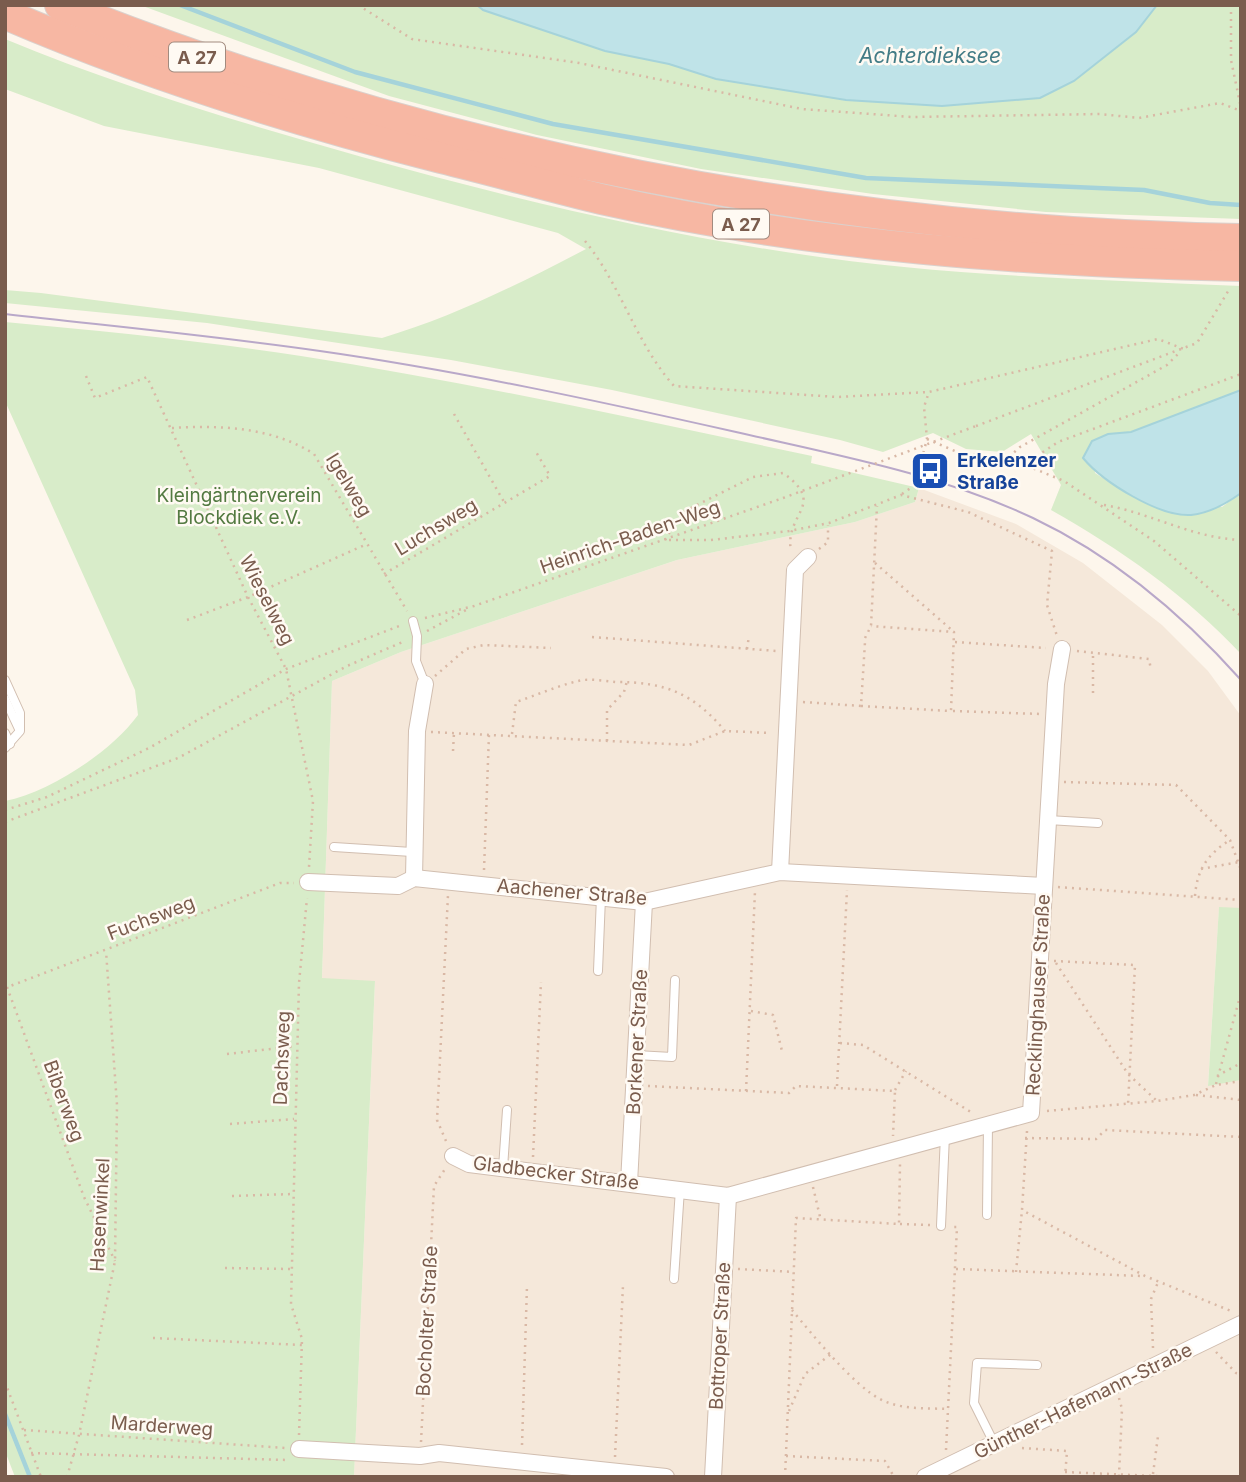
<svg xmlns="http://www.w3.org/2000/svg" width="1246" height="1482" viewBox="0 0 1246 1482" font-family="Inter,sans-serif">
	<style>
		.residential { fill: #f5e8da }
		.green { fill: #d8ecc9 }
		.water { fill: #bfe3e8; stroke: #a5d3da; stroke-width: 2 }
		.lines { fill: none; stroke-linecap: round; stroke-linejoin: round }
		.stream { stroke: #a5d3da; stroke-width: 4.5 }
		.lane-casing { stroke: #d1beb0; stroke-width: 10 }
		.street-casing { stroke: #d1beb0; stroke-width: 18 }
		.highway-casing { stroke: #dad1cd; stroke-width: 32 }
		.path { stroke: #d9b8a5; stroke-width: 2.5; stroke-dasharray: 2 5; stroke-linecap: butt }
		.lane { stroke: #fff; stroke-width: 8 }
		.street { stroke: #fff; stroke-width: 16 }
		.highway { stroke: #f7b7a3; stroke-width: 30 }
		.tram { stroke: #b9a8c9; stroke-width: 2 }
		.path-bridge { stroke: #d9b8a5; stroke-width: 2.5; stroke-dasharray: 2 5; stroke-linecap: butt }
		.labels { text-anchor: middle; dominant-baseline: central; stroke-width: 5; stroke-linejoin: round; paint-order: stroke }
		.shield { fill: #fffaf3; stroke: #a28b7f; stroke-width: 2 }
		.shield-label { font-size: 18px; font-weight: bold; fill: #7a5c4d }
		.transit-label { font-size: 19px; font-weight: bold; fill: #164399; stroke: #fffaf3; text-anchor: start }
		.street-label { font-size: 19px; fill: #7a5c4d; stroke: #fffaf3 }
		.park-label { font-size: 19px; fill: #537a41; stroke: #fffaf3 }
		.water-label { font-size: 21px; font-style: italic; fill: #437c86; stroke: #fffaf3 }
	</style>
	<rect width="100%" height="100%" fill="#fdf6ec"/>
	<!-- residential -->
	<path class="residential" d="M919,488L1016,524L1083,563L1162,625L1208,671L1241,716V908H1219L1208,1085L1241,1080V1477H354L375,982L322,979L332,681L401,652L677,560L855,522L915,502Z"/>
	<!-- green -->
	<g class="green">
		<path d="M140,5H1241V219L1046,212L873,194L701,169L537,135L389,96Z"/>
		<path d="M5,39C121,87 241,123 362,157C539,206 721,249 904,267C1016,278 1129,281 1241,286V390L1131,432L1108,434L1092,441L1095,473L1128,494L1157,508L1222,507L1241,493V654C1187,596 1119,548 1051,510L1061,485L1031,434L1002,452L966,449L933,433L883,452L840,440L612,390L451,360L207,323L5,303V290L41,293L382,338C453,317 521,283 586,249L558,233L319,168L104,126L5,89Z"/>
		<path d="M5,322C104,331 203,341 301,356C473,383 642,420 812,456L811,463L919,488L915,502L855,522L677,560L401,652L332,681L322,978L375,981L354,1477H15L5,1451V801C50,792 111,752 138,715L135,690L5,401Z"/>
		<path d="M1219,907L1241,908V1080L1208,1086Z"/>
	</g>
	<!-- water -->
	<g class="water">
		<path d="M477,5H1157L1136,32L1074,81L1040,98L942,106L846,100L716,79L669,64L605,51L483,10Z"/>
		<path d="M1241,390V493C1226,504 1210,513 1191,515C1159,517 1103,482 1083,458L1092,441L1108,434L1131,432Z"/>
	</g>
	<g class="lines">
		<!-- stream -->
		<g class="stream">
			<path d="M180,5L355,72L553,124L866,178L1144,190L1210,203L1241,205"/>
			<path d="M5,1414L30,1477"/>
		</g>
		<!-- lane casing -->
		<g class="lane-casing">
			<g id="lane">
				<path d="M413,621L417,636L416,661L425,684"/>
				<path d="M5,680L20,713V731L5,748"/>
				<path d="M5,699L19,729"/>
				<path d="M5,733L10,744"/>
				<path d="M1048,820L1098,823"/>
				<path d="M334,847L412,852"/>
				<path d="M598,971L601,897"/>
				<path d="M636,1055L672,1057L675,980"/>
				<path d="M503,1168L507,1110"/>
				<path d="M987,1215L988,1124"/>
				<path d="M941,1226L945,1135"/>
				<path d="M674,1279L680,1189"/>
				<path d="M994,1443L974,1403L977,1363L1037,1365"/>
			</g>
		</g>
		<!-- street casing -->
		<g class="street-casing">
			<g id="street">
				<path d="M780,872L795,570L808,557"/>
				<path d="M414,878L417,731L425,684"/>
				<path d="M308,882L398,886L414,878L644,902L780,872L1044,886"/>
				<path d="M453,1156L469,1164L728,1196L1031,1113L1056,684L1062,649"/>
				<path d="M629,1183L644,902"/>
				<path d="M299,1449L420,1456L439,1453L666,1477"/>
				<path d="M713,1477L728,1196"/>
				<path d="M925,1477L1241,1324"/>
			</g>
		</g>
		<!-- highway casing -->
		<g class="highway-casing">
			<g id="highway">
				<path d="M60,5C435,155 837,232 1241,239"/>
				<path d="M5,14C147,75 292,120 441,158C494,171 548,186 601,199C811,246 1027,262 1241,266"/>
			</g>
		</g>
		<!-- path -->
		<g class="path">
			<path d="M358,5L412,39L579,63L802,109L912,117L1100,114L1139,118L1220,103L1241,111"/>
			<path d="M1231,5V60L1241,108"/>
			<path d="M585,241C621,285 635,342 674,386L837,397L929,392"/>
			<path d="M86,376L95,398L147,377L248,597L286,669L313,801L309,867"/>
			<path d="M454,414L504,502"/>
			<path d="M976,426L1197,343L1230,288"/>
			<path d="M172,428C220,425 272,427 314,454L407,611"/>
			<path d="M927,439L962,454L1008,458L1064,481L1154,541L1241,616"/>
			<path d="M1009,457L1020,447L1167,365L1181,351"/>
			<path d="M1025,464L1058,442L1241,374"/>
			<path d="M902,494L915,485L927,439L924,407L929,392L1158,339L1184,349"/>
			<path d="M1104,505C1151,513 1192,538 1241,540"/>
			<path d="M665,540L681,513L753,477L783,473C828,505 784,513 791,551"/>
			<path d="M669,540H711L789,531L829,523L901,495L968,512L1052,551L1047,605L1057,636"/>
			<path d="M819,549L828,542V525"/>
			<path d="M875,563L954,632"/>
			<path d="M384,574L550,476L535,450"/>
			<path d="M425,618L474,606L783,498"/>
			<path d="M187,620L248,597L367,544"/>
			<path d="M427,631L468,609"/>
			<path d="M592,637L777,651"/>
			<path d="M865,638L871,626L877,506"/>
			<path d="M955,642L1046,648"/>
			<path d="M747,649L749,636"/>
			<path d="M1077,651L1149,659L1151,670"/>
			<path d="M435,676L466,649L484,645L551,648"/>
			<path d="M1093,693V654"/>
			<path d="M803,702L861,706L865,642"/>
			<path d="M861,706L951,711L954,632L871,626"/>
			<path d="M953,711L1041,714"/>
			<path d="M431,732L689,745L725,731L771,733"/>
			<path d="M512,734L516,702C537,695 557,686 578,681C590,678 604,681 616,682C665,682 693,693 725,731"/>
			<path d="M607,741V710L624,692L627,681"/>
			<path d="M453,751L454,733"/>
			<path d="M1064,782L1176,785L1230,840L1241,870"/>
			<path d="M5,810L47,797L149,748L286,669L402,625"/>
			<path d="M5,822L178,758L347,666L405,641"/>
			<path d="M1201,869L1239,862"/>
			<path d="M484,870L489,734"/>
			<path d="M1058,887L1241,900"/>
			<path d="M1195,896C1197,869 1208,854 1230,840"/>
			<path d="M1054,961L1135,965L1128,1105"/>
			<path d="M1056,963L1128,1074L1157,1101"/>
			<path d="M7,987L84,1197L115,1261"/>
			<path d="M5,988L280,883H294"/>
			<path d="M751,1011L773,1015L782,1051"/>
			<path d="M840,1043L863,1045L974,1114"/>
			<path d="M227,1054L296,1046"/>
			<path d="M1217,1076L1241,1063"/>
			<path d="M1216,1084L1241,993"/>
			<path d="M648,1086L789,1093L796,1086L895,1091L893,1136"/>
			<path d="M837,1086L847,890"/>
			<path d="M895,1090L906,1071"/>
			<path d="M746,1091L755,891"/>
			<path d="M1196,1095L1241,1100"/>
			<path d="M1047,1111L1157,1101L1194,1095L1216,1085L1241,1081"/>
			<path d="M230,1124L294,1119"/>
			<path d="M1027,1131L1022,1210L1145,1276L1231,1311"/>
			<path d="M1025,1138L1096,1139L1105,1130L1241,1137"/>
			<path d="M446,1141L437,1120L448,895"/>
			<path d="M533,1157L541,982"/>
			<path d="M813,1187L821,1221"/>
			<path d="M232,1196L293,1194"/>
			<path d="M900,1224L931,1225"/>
			<path d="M225,1268L291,1269"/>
			<path d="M738,1269L794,1272"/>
			<path d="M956,1269L1142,1276"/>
			<path d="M1016,1272L1022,1210"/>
			<path d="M792,1310C811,1333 854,1386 880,1399C900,1410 928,1408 949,1409"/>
			<path d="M153,1338L302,1345"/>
			<path d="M1153,1348L1151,1299L1159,1280"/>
			<path d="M1216,1352L1236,1373L1241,1374"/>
			<path d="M5,1382L41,1477"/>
			<path d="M1119,1398L1122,1409L1119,1475"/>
			<path d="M789,1411L805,1374L831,1354"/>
			<path d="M24,1430L286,1448"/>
			<path d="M299,1435L302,1339L291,1304L299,983L307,898"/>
			<path d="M421,1442L434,1186L445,1169"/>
			<path d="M522,1445L527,1286"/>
			<path d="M1022,1448L1067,1451L1065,1477"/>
			<path d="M946,1450L957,1227H952"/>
			<path d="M31,1453L288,1460"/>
			<path d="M786,1456L885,1461L894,1477"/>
			<path d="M615,1457L623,1285"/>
			<path d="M1065,1472L1177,1477"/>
			<path d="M1153,1474L1158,1436"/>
			<path d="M67,1477L79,1435L115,1261L117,1105L106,951"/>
			<path d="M785,1477L796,1218L899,1224L900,1164"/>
		</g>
		<!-- lane -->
		<use href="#lane" class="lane"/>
		<!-- street -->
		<use href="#street" class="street"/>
		<!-- highway -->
		<use href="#highway" class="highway"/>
		<!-- tram -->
		<path class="tram" d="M5,314C110,326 216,336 320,351C460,371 598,401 736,432C836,455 940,474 1033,518C1113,556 1183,615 1241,680"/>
		<!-- path-bridge -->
		<path class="path-bridge" d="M783,498L976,426"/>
	</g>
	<!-- icons -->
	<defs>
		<g id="bus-square" transform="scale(2.0125)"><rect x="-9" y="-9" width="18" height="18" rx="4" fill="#1a4fb4" stroke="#fffaf3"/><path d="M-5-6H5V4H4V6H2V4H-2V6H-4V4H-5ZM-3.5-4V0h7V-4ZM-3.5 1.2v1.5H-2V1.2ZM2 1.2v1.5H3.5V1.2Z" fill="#fff"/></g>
	</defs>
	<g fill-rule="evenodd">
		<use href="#bus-square" x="930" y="471"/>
	</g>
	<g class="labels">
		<!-- shield labels -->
		<g class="shield">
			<rect x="169" y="42.5" width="56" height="29" rx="5"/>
			<rect x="713" y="209.5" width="56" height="29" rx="5"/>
		</g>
		<g class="shield-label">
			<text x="197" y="57">A 27</text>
			<text x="741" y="224">A 27</text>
		</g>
		<!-- transit labels -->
		<g class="transit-label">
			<text x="957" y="460">Erkelenzer<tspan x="957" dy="22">Straße</tspan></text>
		</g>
		<!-- street labels -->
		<g class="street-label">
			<text transform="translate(349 485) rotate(59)">Igelweg</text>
			<text transform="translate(436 527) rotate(-31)">Luchsweg</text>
			<text transform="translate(630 537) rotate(-19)">Heinrich-Baden-Weg</text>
			<text transform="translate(267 600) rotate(63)">Wieselweg</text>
			<text transform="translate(572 892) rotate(5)">Aachener Straße</text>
			<text transform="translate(151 918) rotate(-21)">Fuchsweg</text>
			<text transform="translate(1038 995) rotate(-87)">Recklinghauser Straße</text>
			<text transform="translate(637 1042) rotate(-87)">Borkener Straße</text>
			<text transform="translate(282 1058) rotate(-88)">Dachsweg</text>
			<text transform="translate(64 1101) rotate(70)">Biberweg</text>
			<text transform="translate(556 1173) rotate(7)">Gladbecker Straße</text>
			<text transform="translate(100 1215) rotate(-87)">Hasenwinkel</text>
			<text transform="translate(427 1321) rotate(-87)">Bocholter Straße</text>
			<text transform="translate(720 1336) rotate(-87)">Bottroper Straße</text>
			<text transform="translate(1083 1401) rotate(-26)">Günther-Hafemann-Straße</text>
			<text transform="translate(162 1426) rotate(4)">Marderweg</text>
		</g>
		<!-- park labels -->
		<g class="park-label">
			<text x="239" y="495">Kleingärtnerverein<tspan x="239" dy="22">Blockdiek e.V.</tspan></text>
		</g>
		<!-- water labels -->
		<g class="water-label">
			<text x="930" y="55">Achterdieksee</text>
		</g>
	</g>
	<!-- border -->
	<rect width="1246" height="1482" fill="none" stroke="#7a5c4d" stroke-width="14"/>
</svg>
